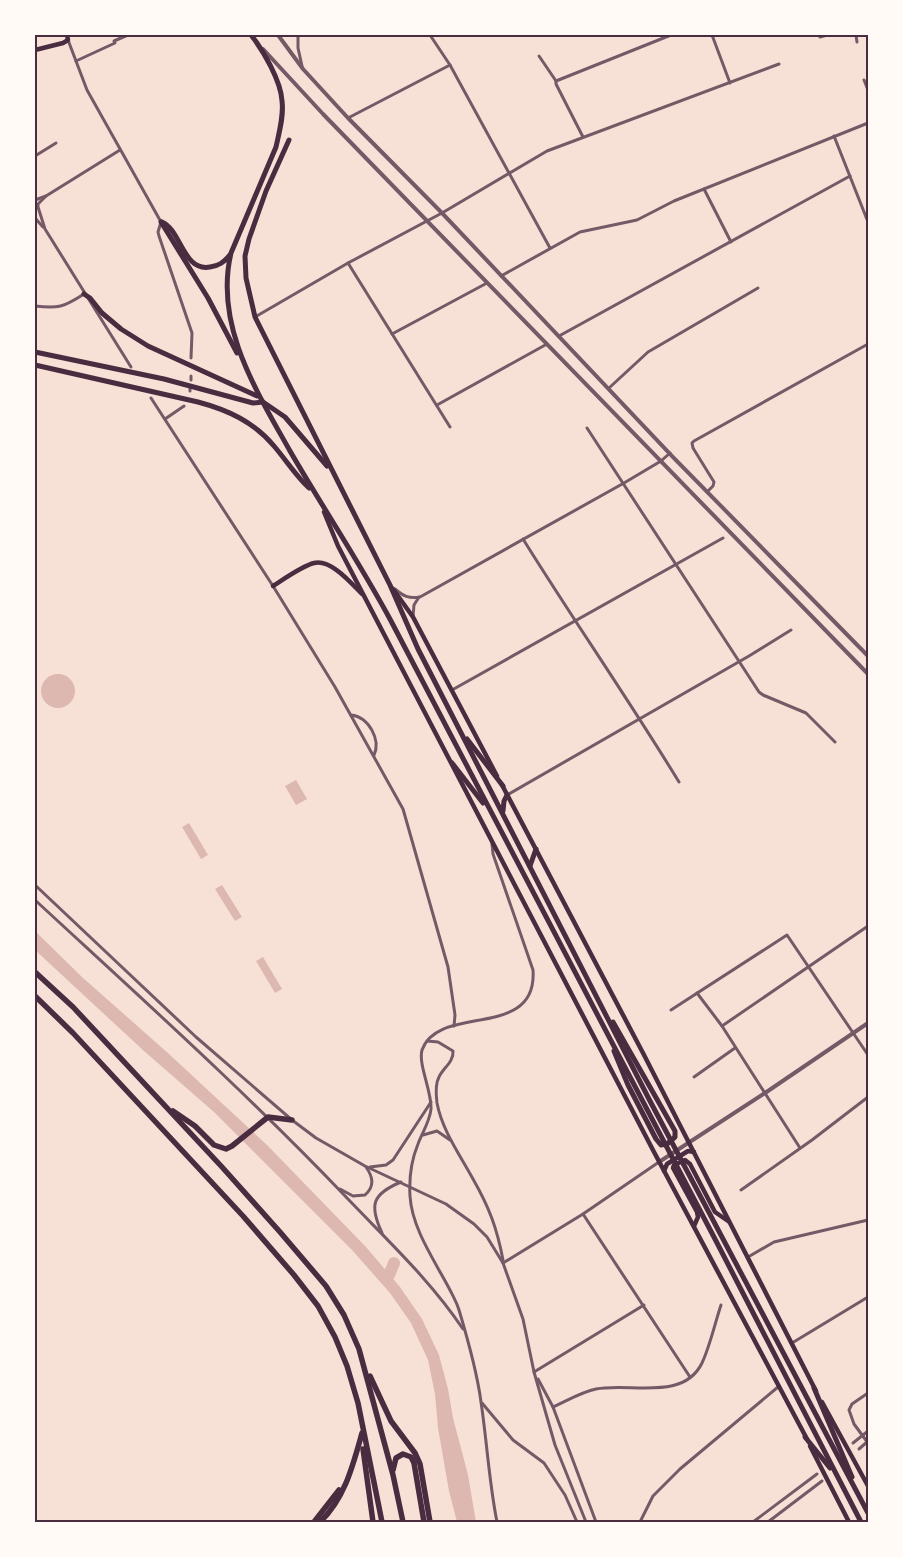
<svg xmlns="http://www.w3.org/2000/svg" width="903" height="1557" viewBox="0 0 903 1557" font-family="'Golos Text',sans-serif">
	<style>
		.water { fill: #dcb8b0 }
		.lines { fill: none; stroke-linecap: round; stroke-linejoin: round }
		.river { stroke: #dcb8b0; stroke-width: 12 }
		.minor { stroke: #755966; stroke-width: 3 }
		.tertiary { stroke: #755966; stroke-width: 4 }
		.secondary { stroke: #4a2c40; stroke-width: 4.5 }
		.primary { stroke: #4a2c40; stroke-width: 5 }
		.motorway { stroke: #4a2c40; stroke-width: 5.5 }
		.neatline { fill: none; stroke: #4a2c40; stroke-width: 2 }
	</style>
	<rect width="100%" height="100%" fill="#f7e1d7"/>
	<!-- water -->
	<g class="water">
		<circle cx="58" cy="691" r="17"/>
		<path d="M296,780L307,799L296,805L285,786Z"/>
		<path d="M189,823L208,855L201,859L182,827Z"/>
		<path d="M222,885L242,917L235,921L215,889Z"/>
		<path d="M35,931L82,977L169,1054L268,1146L366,1247L400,1287L422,1319L439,1355L448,1389L453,1418L468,1475L476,1522H457L449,1491L438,1428L435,1394L428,1360L411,1323L390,1293L352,1250L214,1112L144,1051L35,950Z"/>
		<path d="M263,957L282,989L275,993L256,961Z"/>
	</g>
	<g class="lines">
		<!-- river -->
		<path class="river" d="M389,1275L394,1263"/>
		<!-- minor -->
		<g class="minor">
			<path d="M298,35V48L302,66"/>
			<path d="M430,35L450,65L550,248"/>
			<path d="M712,35L730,83"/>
			<path d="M856,35L857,42"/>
			<path d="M820,37L827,35"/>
			<path d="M68,40L87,90L161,222L158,232L159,236L192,333L191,358"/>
			<path d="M539,56L556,81V84L583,137"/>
			<path d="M76,61L115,43L114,41L128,35"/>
			<path d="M864,80L868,90"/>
			<path d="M556,81L671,35"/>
			<path d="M348,118L450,65"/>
			<path d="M834,136L868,222"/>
			<path d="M35,156L56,143"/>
			<path d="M704,189L731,242"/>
			<path d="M46,196L38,204V207L45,229L131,367"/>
			<path d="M35,200L46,196L120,150"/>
			<path d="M35,218L43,227"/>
			<path d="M348,263L450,427"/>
			<path d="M501,276L580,232L637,220L674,201L868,123"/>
			<path d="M35,306C58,309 64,307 84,294"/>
			<path d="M255,317L348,263L442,213L547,151L779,64"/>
			<path d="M392,334L487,283"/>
			<path d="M559,336L850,176"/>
			<path d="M191,380V376"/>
			<path d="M609,388L648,352L758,288"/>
			<path d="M190,391V389"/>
			<path d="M151,398L273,586L335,687L403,809L448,967L455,1015L454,1026"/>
			<path d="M437,405L547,344"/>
			<path d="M165,419L184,406"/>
			<path d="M587,428L759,692L763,695L806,713L835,742"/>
			<path d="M707,492L713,486L714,482L693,448L692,443L694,441L868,344"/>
			<path d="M523,539C574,621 629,700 679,782"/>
			<path d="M395,589C403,596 409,599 420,597L624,483L661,461L670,453"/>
			<path d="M413,617L414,605L419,597"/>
			<path d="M452,690L723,538"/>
			<path d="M351,715C369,717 381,740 374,755"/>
			<path d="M507,795L749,656L791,630"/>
			<path d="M492,844L493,854L533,970C538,1041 438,1003 422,1050C418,1064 432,1092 431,1109C430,1121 422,1133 418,1144C411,1161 409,1179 410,1196C412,1229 435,1261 450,1290C453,1296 457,1303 459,1310C468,1340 477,1371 481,1402C487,1442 489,1482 497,1522"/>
			<path d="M35,885L196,1037L292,1120L316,1138L365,1166L446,1204L474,1224L487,1237L503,1263L523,1319L534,1372L555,1445L586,1522"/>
			<path d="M35,900C141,998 248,1094 348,1199C388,1241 431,1281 463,1329"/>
			<path d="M697,993L722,1026L800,1148"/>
			<path d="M671,1010L787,935L868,1055"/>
			<path d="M722,1026L868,926"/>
			<path d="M427,1041L438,1042L453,1051C454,1062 443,1068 439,1077C435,1084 436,1095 437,1103C442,1130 460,1155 473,1179C489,1207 497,1228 503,1260"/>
			<path d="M694,1077L735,1048"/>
			<path d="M423,1135L437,1131L450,1140"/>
			<path d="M370,1167L386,1165L393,1160L431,1102"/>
			<path d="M340,1189L353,1196L365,1195C375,1186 373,1177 366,1167"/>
			<path d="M741,1190L812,1140L868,1097"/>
			<path d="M583,1214L690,1377"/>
			<path d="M382,1233C369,1205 372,1194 401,1182"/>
			<path d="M748,1257L774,1242L868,1220"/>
			<path d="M503,1263L583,1214L659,1162"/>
			<path d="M792,1343L868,1297"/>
			<path d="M534,1372L644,1305"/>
			<path d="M538,1379L553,1407L596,1522"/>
			<path d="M868,1393L852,1404L849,1410L854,1424L868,1443"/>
			<path d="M482,1403L513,1440L544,1463L565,1495L577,1522"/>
			<path d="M553,1407C567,1401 581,1392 596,1389C629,1382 683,1402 702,1363C710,1346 715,1323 721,1305"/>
			<path d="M853,1443L868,1431"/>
			<path d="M859,1449L867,1442"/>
			<path d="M640,1522L653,1496L680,1469L778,1387"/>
			<path d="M753,1522L817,1474"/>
			<path d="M768,1522L822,1481"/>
		</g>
		<!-- tertiary -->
		<g class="tertiary">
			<path d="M278,35L303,69L348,118L442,213L673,457L868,656"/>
			<path d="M263,49L323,114L868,674"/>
			<path d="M659,1162L765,1093L868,1023"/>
		</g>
		<!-- secondary -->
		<g class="secondary">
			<path d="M35,50L63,43L68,40L67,35"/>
			<path d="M324,512L338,546L654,1152L807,1439"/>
			<path d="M273,586C284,579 302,566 314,563C331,559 351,583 362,594"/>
			<path d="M393,589L413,617L497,776"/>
			<path d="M502,785L643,1053L816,1391"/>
			<path d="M664,1171L667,1164L688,1151L694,1152"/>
			<path d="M694,1226L698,1217L697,1212L673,1168L674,1165L685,1160L690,1164L715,1212L728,1221"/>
			<path d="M822,1402L868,1486"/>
			<path d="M810,1446L849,1522"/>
		</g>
		<!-- primary -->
		<g class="primary">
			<path d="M251,35C263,50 281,81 282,101C284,116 279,133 276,147L231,253C214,325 256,390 290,451C323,508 360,563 391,621L715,1239L861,1522"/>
			<path d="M289,140L266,191L249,239L245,256L246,278L255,317L390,585L418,649L650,1101L868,1513"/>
			<path d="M161,222L208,298L237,353"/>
			<path d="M162,222C181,230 183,272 210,267C219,266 224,262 230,255"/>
			<path d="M84,294L90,298L102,313L121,329L148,346L257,396"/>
			<path d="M35,352L164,379L253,403L263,402"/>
			<path d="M35,365L198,402C228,410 254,422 274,446C286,460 296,476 309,488"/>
			<path d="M263,402L285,417L327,466"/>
			<path d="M467,739L503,786"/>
			<path d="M452,763L483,803"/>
			<path d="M503,811L504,801L507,795"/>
			<path d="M530,866L536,849"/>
			<path d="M613,1022L675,1131V1137L667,1144L661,1145L656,1139L628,1085L614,1051"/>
			<path d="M814,1388L852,1477"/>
			<path d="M805,1437L830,1468"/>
		</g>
		<!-- motorway -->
		<g class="motorway">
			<path d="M35,972L73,1007L222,1167L280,1232L326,1286L344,1315L359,1349L393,1475L403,1522"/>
			<path d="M35,996L73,1033L243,1216L294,1275L318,1306L335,1337L347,1366L358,1403L382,1522"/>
			<path d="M173,1111L195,1126L214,1145L226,1149L232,1146L268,1117L292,1120"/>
			<path d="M370,1376L391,1421L415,1453L420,1464L430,1522"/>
			<path d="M363,1449L373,1522"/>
			<path d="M393,1470L396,1458L403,1454L411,1457L414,1463L424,1522"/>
			<path d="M314,1522L339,1490"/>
			<path d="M320,1522C345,1498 353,1465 362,1433"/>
		</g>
	</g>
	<!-- border -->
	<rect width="903" height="1557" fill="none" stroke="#fffaf5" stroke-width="72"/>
	<rect x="36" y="36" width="831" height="1485" class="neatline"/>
</svg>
